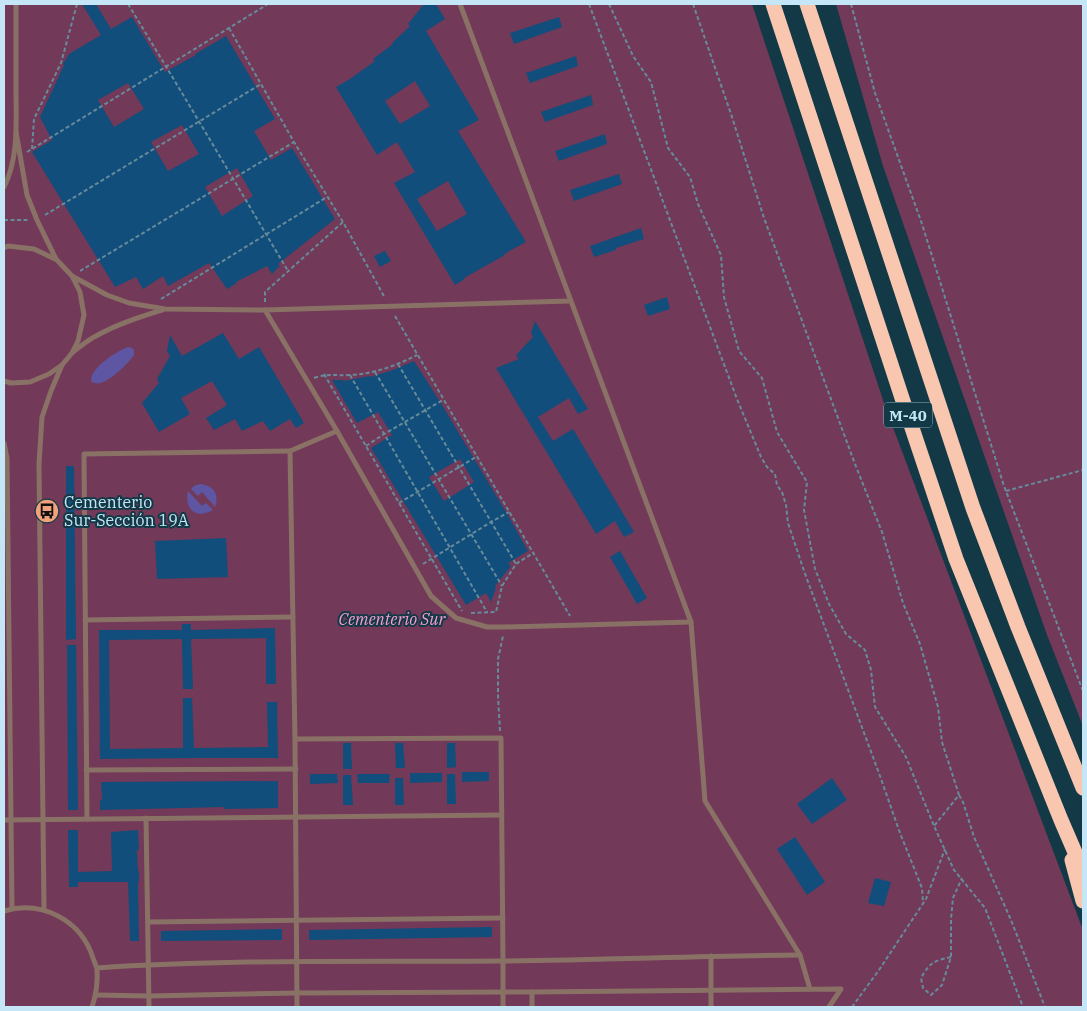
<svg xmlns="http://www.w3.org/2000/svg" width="1087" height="1011" viewBox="0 0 1087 1011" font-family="'IBM Plex Serif',serif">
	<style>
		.green { fill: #723959 }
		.water { fill: #5e55a3 }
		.building { fill: #114e7b; fill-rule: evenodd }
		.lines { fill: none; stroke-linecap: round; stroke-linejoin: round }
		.path { stroke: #678b9a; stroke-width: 2; stroke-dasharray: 4 2.5; stroke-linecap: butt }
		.service { stroke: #8a7165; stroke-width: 5 }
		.motorway { stroke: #f9c7af; stroke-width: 15 }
		.labels { text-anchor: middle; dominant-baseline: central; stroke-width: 4; stroke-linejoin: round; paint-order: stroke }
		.shield { fill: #133947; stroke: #8fb2c2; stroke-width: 1 }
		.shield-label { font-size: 15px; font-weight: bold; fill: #c4e6f6 }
		.poi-label { font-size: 16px; fill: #c4e6f6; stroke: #133947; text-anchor: start }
		.park-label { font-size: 16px; font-style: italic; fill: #f79ece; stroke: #133947 }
	</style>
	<rect width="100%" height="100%" fill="#133947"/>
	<!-- green -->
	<g class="green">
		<path d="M4,4H752L886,409L1083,930V1007H4Z"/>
		<path d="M836,4H1083V726L1047,635L883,166Z"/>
	</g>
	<!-- water -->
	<g class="water">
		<path d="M128,347L132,348L134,350V355C129,363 105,387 95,383C93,383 92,382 91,381C90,368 117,351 128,347Z"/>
		<path d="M200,484C213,485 220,494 215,507L202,492L198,496L191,489L194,486Z"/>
		<path d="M188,491L202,506L206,503L213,510C196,520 184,509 188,491Z"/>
	</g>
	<!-- building -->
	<g class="building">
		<path d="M82,4H96L111,29L132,17L165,72L196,55L195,54L226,36L275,119L254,131L271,160L292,148L335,219L278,264L280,266L272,274L267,266L236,282L237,283L227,289L209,263L168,286L163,276L143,289L136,277L115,287L32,152L52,140L40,117L64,65L63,64L69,54L101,35ZM128,83L144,109L114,127L98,100ZM182,125L199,154L168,171L151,142ZM237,168L253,196L222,216L205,187Z"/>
		<path d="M424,4H436L445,19L426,31L479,120L458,131L526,242L504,254L505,255L464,278L465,279L455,285L394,183L415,172L397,142L377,155L336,87L350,79L375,61L373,59L393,44L392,43L410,26L408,24ZM415,81L430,106L400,124L385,101ZM448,181L467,214L437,231L417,199Z"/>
		<path d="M559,17L562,27L514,44L510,33Z"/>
		<path d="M576,56L578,66L530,83L526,73Z"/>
		<path d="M591,95L593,105L545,122L541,112Z"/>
		<path d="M605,134L607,144L559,161L555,151Z"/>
		<path d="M619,174L622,184L574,201L570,190Z"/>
		<path d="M641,228L644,239L616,248V250L594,257L590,246Z"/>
		<path d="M385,251L391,261L380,267L374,256Z"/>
		<path d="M667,297L670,309L648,316L644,305Z"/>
		<path d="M535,321L588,409L578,414L569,398L538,417L553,441L573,429L634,532L624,537L615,521L596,534L496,368L519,359L516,355L533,337L531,333Z"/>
		<path d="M223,333L239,359L259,347L304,423L296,428L290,419L270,431L263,421L242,431L235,419L214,430L206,418L227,405L212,381L181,398L190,414L159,432L142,403L159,383L157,379L170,356L167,351L170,335L182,356Z"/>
		<path d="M414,361L439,400L509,517L528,551L508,563L511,566L495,586L496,588L491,602L486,593L466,605L371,448L392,435L378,412L357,423L332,380H343L344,381L369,376L370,377L393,370ZM460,459L474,482L444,501L429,477Z"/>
		<path d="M66,466H74L76,639L66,640Z"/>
		<path d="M226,538L228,577L157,579L155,541Z"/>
		<path d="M620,551L647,598L637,604L610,557Z"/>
		<path d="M182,624H191V630L275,628L276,684H266V638L191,639L193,689H183L182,639L109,640L110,749L183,748V698H192L194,748L268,747L267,702H277L278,758H193L100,759L99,630H182Z"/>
		<path d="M67,645H76L78,810H68Z"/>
		<path d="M343,743H351L352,769H343Z"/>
		<path d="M395,743H403L405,768H396Z"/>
		<path d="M447,743H455L456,767L447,768Z"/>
		<path d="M462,772H489V781L462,782Z"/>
		<path d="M410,773H442V782L410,783Z"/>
		<path d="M310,774H337L338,783L310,784Z"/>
		<path d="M357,774H390L389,783H358Z"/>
		<path d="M447,774H455L456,804H447Z"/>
		<path d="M343,775H351L353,805H343Z"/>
		<path d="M395,778H403L404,805H395Z"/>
		<path d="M832,778L847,800L812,824L797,804Z"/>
		<path d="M278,781V808L224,809V807L100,810V800H102L101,782Z"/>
		<path d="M68,830H78V872L112,871L111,832L138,830L139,850H137L138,871H139V882H138L139,941H130L128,882H78V887H69Z"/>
		<path d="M795,837L825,882L807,895L777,849Z"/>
		<path d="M875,878L891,882L884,906L868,903Z"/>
		<path d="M492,927V937L309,940V930Z"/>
		<path d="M282,929V940L161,941V931Z"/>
	</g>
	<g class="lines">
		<!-- path -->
		<g class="path">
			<path d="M128,4C182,92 235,182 288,271"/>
			<path d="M589,4L737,399L761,457L767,467L775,474L777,485L782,492L786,505L788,523L804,571L880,776L900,833L922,888L923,903"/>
			<path d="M609,4L633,56L651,82L668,148L690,177L698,204L721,255L724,297L739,351L762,378L777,432L807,482L804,510L815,569L829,604L846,634L865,650L871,670L875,707L906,757L934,826L954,870L985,908L1023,1007"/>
			<path d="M693,4L731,114L764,218L855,464L882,532L903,603L920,644L938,707L942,742L959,795L934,826"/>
			<path d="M851,4L875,93L922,224L1004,486L1083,691"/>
			<path d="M229,28L294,142L343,222L385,298"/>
			<path d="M32,149L34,119L61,63L77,4"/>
			<path d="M27,152L268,4"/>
			<path d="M45,215L261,84"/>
			<path d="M4,220H29"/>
			<path d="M80,271L294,142"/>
			<path d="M161,299L327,197"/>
			<path d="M265,302V292L343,222"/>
			<path d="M395,316L570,616"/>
			<path d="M398,364L516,564"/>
			<path d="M375,372L502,586"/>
			<path d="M324,374L462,611"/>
			<path d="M350,375L487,612"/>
			<path d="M314,378C328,373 335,376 349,375C374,374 395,366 417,355"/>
			<path d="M366,446L384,434L443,400"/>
			<path d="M1006,491L1083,470"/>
			<path d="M399,503L476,457"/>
			<path d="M423,564L491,522L509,512"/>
			<path d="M471,613L496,612L502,586L516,564L533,553"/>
			<path d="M500,731L498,696V659L503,636"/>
			<path d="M959,795L963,802L974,837L1011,920L1045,1007"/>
			<path d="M951,957C934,961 930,962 921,978L923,988L931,995L942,985L951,957V919L953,898L962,878"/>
			<path d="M852,1007L879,970L926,899L945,849"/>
		</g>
		<!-- service -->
		<g class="service">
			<path d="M460,4L691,622L705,801L800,955L810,989"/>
			<path d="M4,187C19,158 16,121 16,89C16,60 16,32 16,4"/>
			<path d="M4,248L8,246L34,249L55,259"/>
			<path d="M72,276L107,295L129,303L165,309L265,310L570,301"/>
			<path d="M265,310L337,431L431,596L456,618L487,627H505L691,622"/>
			<path d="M73,352C81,346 88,340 96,336C117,324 140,317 162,310"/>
			<path d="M4,381L11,383L30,382L49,374L62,365L72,353L78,341L84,315L80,292L72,276L56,259L37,220L27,195L16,132"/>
			<path d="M337,431L290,451L295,739L501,738L503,961V1007"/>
			<path d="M4,443L7,458L12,909"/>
			<path d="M85,620L293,617"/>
			<path d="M295,739L297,1007"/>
			<path d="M86,770L296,769"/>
			<path d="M146,818L149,1007"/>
			<path d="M87,819L84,454L290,451"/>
			<path d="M4,820L501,815"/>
			<path d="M44,910L39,464L42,417L51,391L62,365"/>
			<path d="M4,911C42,900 81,920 93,958C94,961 96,965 97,969C98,982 96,995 92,1007"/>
			<path d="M148,922L503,918"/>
			<path d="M711,956V1007"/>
			<path d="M97,968C231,959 366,962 501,961C601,960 700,956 800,955"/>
			<path d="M532,992V1007"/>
			<path d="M96,995L149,996L297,993L532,992L841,989L829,1007"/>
		</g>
		<!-- motorway -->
		<g class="motorway">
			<path d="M773,4L902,398L956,559L1061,820L1083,871"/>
			<path d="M807,4L973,508L1018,627L1083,788"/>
			<path d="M1072,860L1083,901"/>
		</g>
	</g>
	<!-- icons -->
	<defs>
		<g id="bus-disc" transform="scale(1.25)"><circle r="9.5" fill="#f1a17b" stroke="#133947"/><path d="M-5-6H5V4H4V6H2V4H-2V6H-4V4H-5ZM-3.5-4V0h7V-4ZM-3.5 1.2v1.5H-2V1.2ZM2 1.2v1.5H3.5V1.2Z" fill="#111"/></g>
	</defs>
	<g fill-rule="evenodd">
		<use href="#bus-disc" x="47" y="511"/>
	</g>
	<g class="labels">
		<!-- shield labels -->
		<rect class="shield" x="884" y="402.5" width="48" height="25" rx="4"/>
		<g class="shield-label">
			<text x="908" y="415">M-40</text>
		</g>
		<!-- poi labels -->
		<g class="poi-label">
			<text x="64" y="502">Cementerio<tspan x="64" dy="18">Sur-Sección 19A</tspan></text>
		</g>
		<!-- park labels -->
		<g class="park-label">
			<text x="392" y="619">Cementerio Sur</text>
		</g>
	</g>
	<!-- border -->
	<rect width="1087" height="1011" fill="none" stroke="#c4e6f6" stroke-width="10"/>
</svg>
